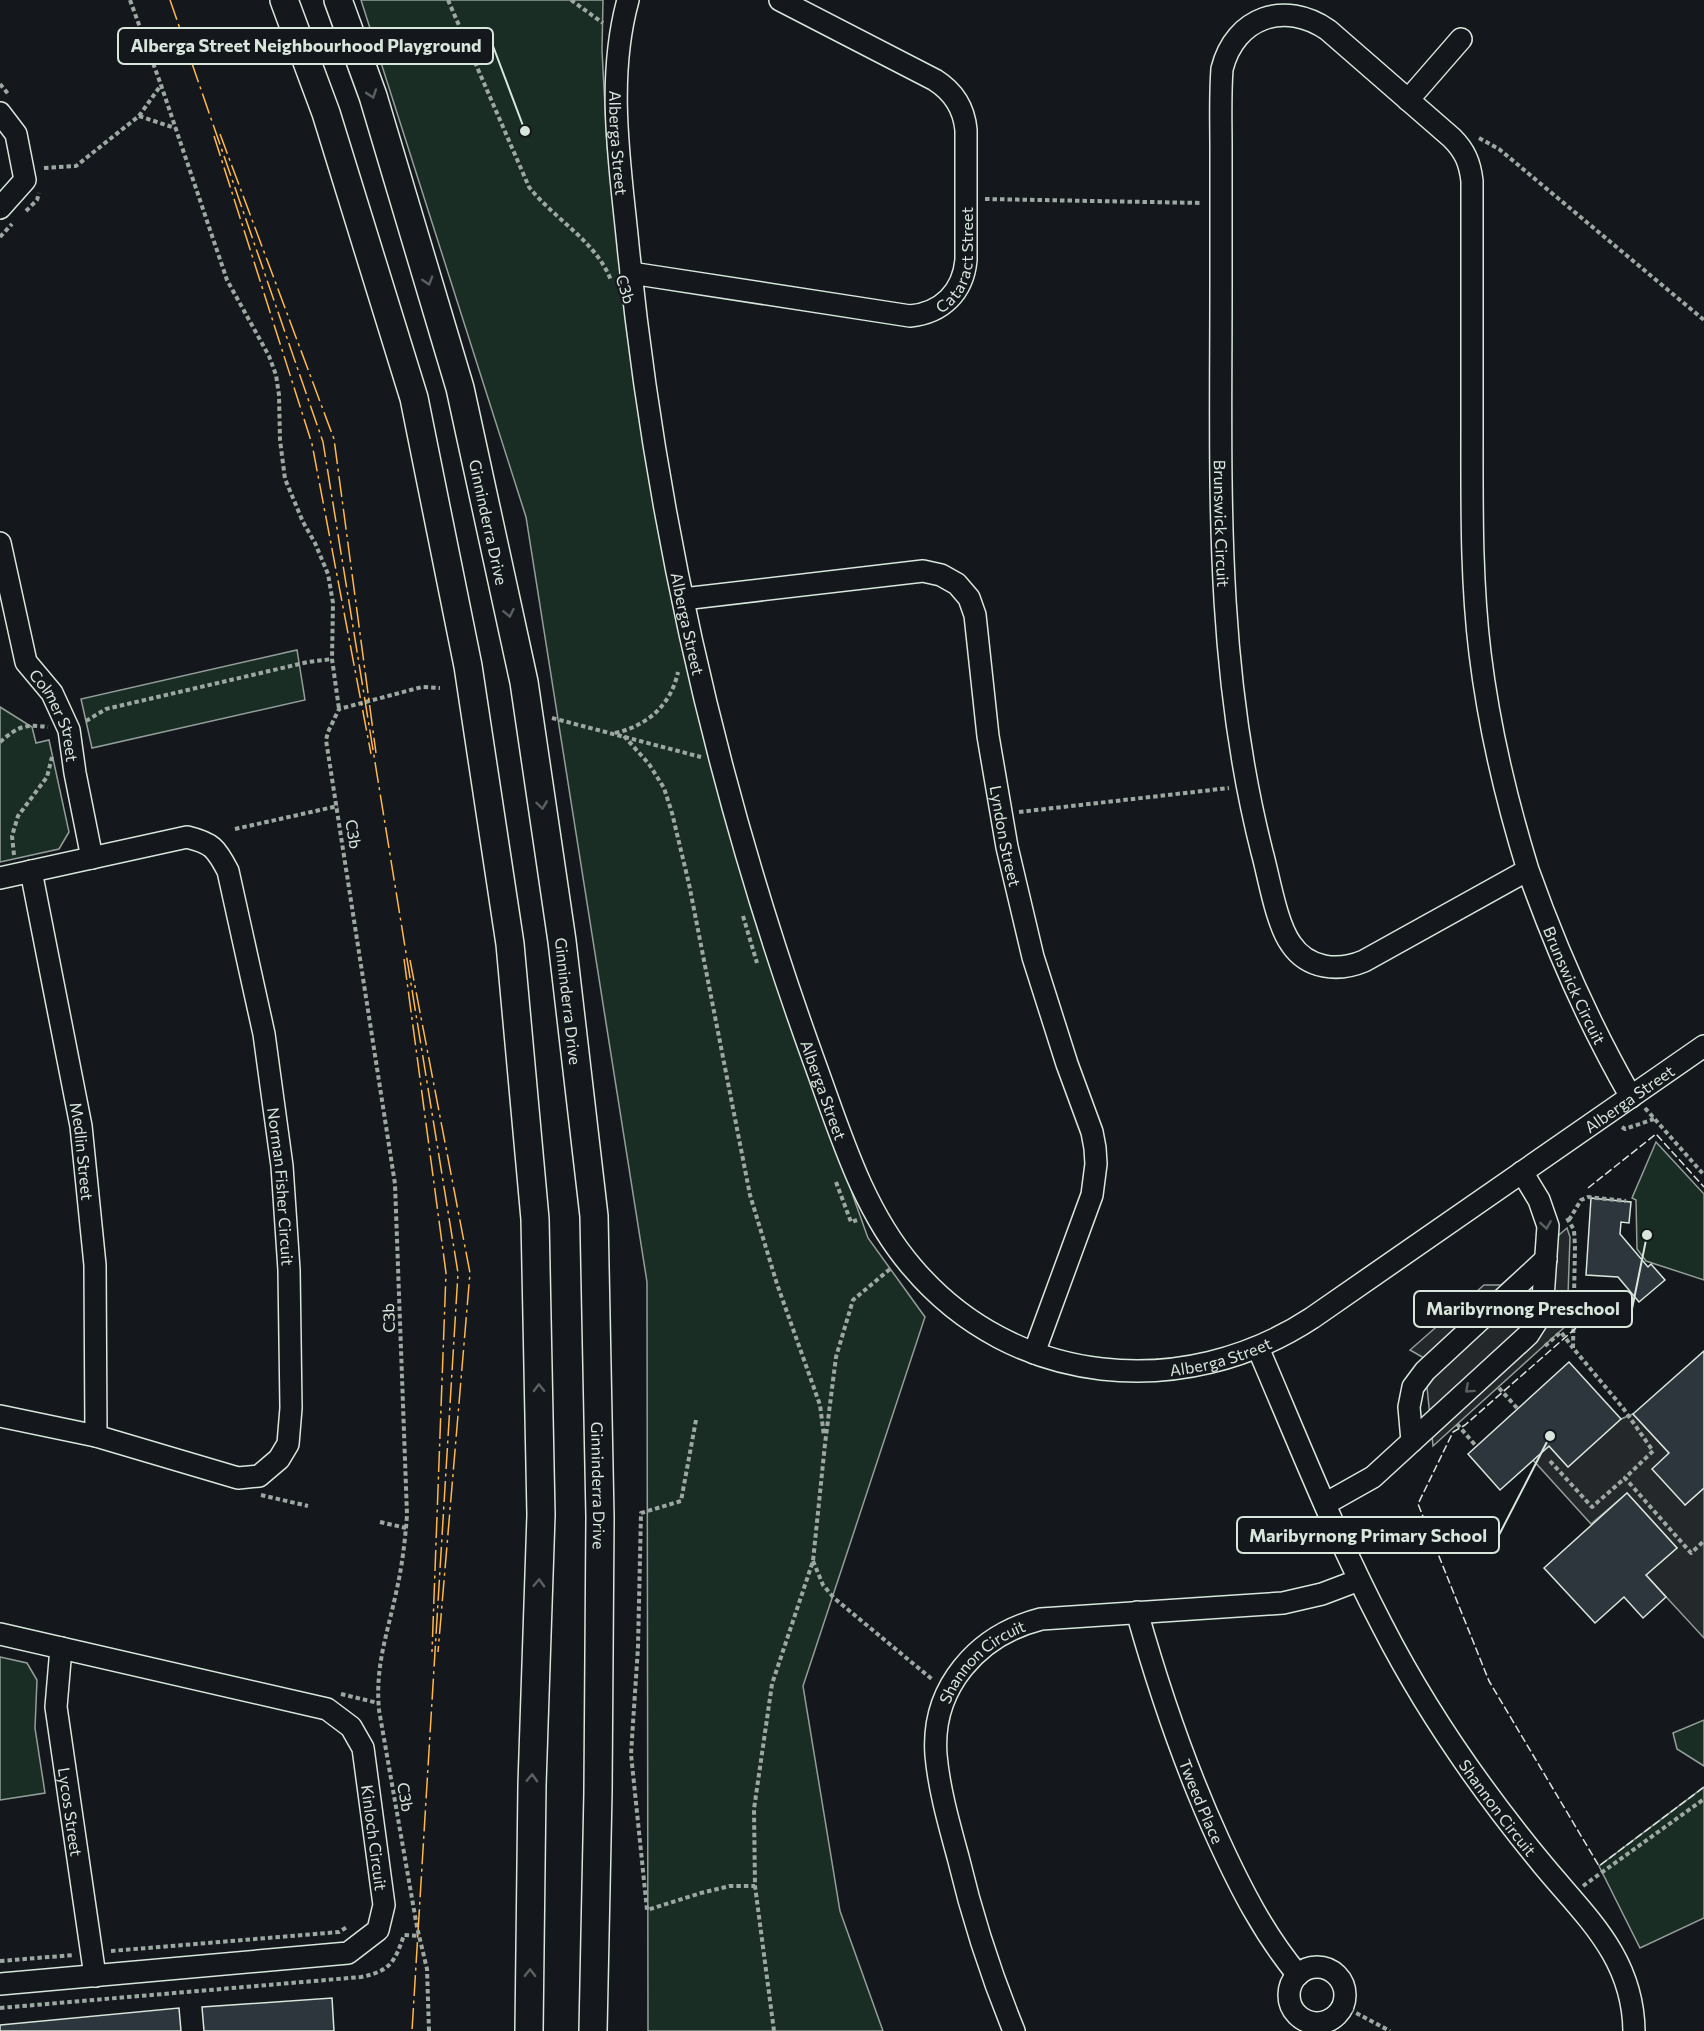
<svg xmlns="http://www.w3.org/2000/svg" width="1704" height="2031" viewBox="0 0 1704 2031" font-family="Commissioner,sans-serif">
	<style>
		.green { fill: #1a2d24; stroke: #939e99; stroke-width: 1.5 }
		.parking { fill: #24282b; stroke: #939e99; stroke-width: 1.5 }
		.building { fill: #2c363c; stroke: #d8e6dc; stroke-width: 1.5 }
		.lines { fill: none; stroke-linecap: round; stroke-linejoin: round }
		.minor-casing { stroke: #d8e6dc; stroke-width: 24 }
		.major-casing { stroke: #d8e6dc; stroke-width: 30 }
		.path { stroke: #9da8a2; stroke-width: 4; stroke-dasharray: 4.5 3; stroke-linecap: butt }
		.minor { stroke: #14181c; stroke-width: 21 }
		.major { stroke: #14181c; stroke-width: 27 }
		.fence { stroke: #d8e6dc; stroke-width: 1.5; stroke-dasharray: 8 3; stroke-linecap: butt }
		.power { stroke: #ffb74d; stroke-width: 1.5; stroke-dasharray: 21 4.5 3 4.5; stroke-linecap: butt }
		.oneway { stroke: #59605f }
		.labels { text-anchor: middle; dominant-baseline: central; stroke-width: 4.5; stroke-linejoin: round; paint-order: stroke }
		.street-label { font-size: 16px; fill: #d8e6dc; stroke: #14181c }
		.leader { fill: none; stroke: #d8e6dc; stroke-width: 2 }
		.callout-dot { fill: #d8e6dc; stroke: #14181c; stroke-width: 2 }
		.callout { fill: #14181c; stroke: #d8e6dc; stroke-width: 2 }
		.callout-label { font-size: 18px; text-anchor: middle; font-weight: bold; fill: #d8e6dc }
	</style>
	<rect width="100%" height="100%" fill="#14181c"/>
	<!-- green -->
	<g class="green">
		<path d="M361,0H603L602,51L607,144L622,288L660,529L853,1196L868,1238L925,1317L803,1686L840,1911L883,2031H648L647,1282L526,517Z"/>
		<path d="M297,650L305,700L92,748L81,699Z"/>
		<path d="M0,707L32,727L36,743L49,740L69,832L59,849L0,862Z"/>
		<path d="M1656,1142L1704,1194V1280L1646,1261L1637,1249L1636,1200L1632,1198Z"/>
		<path d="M0,1657L27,1663L37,1680L35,1728L45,1793L0,1800Z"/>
		<path d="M1704,1720V1766L1677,1749L1673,1733Z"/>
		<path d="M1704,1787V1918L1640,1948L1599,1866Z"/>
	</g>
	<!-- parking -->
	<g class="parking">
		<path d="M1567,1228L1570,1237L1567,1325L1433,1446L1424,1358L1410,1350L1484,1285H1501Z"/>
		<path d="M1633,1414L1669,1453L1685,1505L1704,1488V1638L1646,1575L1677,1548L1627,1493L1591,1524L1533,1460L1549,1446L1568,1467L1621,1419Z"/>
	</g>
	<!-- building -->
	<g class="building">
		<path d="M1591,1198L1631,1202L1629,1223L1621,1222L1620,1234L1648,1267L1651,1264L1665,1280L1639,1302L1618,1277L1586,1275Z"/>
		<path d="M1704,1351V1488L1685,1505L1652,1469L1669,1453L1633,1414Z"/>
		<path d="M1569,1362L1621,1419L1568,1467L1549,1446L1500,1490L1468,1454Z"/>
		<path d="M1627,1493L1677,1548L1646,1575L1666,1597L1643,1618L1624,1597L1595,1623L1544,1568Z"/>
		<path d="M332,1998L334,2031H204L202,2007Z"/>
		<path d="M179,2008L181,2031H0V2025Z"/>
	</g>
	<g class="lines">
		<!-- minor casing -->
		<g class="minor-casing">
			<g id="minor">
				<path id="s1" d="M628,0C606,80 620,164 628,245C656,523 719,799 814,1061C840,1132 862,1209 912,1267C1013,1387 1184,1402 1312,1318L1704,1046"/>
				<path d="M1408,100L1461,39"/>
				<path d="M0,113L16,134L25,180L0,208"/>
				<path id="s2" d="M631,273L910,316C942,313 963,292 966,260V130C964,108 954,92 935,80L780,0"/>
				<path id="s3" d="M0,543L26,662L52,693L69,730L75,773L92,858"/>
				<path id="s4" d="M683,599L923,571L941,575L957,584L969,598L975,615L988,736L1007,847L1033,957L1067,1064L1092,1132L1095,1148L1096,1164L1092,1195L1034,1353"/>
				<path id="s5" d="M1528,870C1506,799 1489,727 1480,653C1471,579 1472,505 1472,431C1472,347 1472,264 1472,181C1470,163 1465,151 1452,138L1328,30C1285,0 1235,17 1222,69C1220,95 1221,121 1221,147C1221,193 1221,240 1221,287C1221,480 1214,663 1262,852C1269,877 1276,923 1291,944C1308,969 1338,972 1364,961L1528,870C1556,949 1589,1024 1631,1097"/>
				<path id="s6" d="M31,871L81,1126L95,1265L96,1436"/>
				<path id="s7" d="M0,878L187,837C212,843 216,848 228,871L264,1034L282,1166L289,1270L291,1408L288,1444L279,1459L259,1476L238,1478L96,1436L0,1416"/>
				<path id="s8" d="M1258,1348C1298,1441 1335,1535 1382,1625C1426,1711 1481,1790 1543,1865C1586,1917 1633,1957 1634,2031"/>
				<path d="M1412,1441L1409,1407L1413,1387L1425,1371L1546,1259"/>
				<path d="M1325,1504L1373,1477L1528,1335L1542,1313L1548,1226L1539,1200L1522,1172"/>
				<path id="s9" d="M1137,1612C1159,1690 1185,1767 1219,1841C1241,1889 1264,1934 1298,1975"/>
				<path id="s10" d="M0,1634L327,1709L351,1727L363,1748L384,1905L378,1930L348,1953L0,1984"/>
				<path id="s11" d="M61,1648L56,1707L95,1976"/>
				<circle cx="1317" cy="1995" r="28"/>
				<path id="s12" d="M1014,2031C991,1975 972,1916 958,1857C949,1824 939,1789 936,1755C931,1687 978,1635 1041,1619L1283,1603L1322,1594L1359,1580"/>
			</g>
		</g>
		<!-- major casing -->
		<g class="major-casing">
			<g id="major">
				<path d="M284,0L326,113L414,398L468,666L510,944L535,1219L541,1515L532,1785L529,2031"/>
				<path id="s13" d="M338,0L373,96L460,388L524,682L562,941L594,1216L600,1517L598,1792L593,2031"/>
			</g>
		</g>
		<!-- path -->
		<g class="path">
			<path d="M130,0L161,85L227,280L269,356L276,375L279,395L280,440L285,479L303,522L315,543L328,574L333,603L332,659L339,709"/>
			<path d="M448,0L529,187C555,220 595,240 611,280"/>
			<path d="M571,0L603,23"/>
			<path d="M0,84L9,95"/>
			<path d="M139,116L175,128"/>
			<path d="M1479,138L1499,149L1704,320"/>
			<path d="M44,168L76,166L139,116L161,85"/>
			<path d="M985,199L1202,203"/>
			<path d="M26,211L37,200L39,193"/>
			<path d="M0,237L12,224"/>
			<path d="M552,718L701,757"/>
			<path d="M86,721L106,709L308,662L332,659"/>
			<path d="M615,733C647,726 671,705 678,672"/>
			<path d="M624,736L649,764L664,788L672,813L689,884L750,1195L777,1284L820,1405L824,1436"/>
			<path d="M0,742C19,726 24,724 48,727"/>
			<path d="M1019,812L1229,788"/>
			<path d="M235,829L338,806"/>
			<path d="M14,855L12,836L18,816L47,777L52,757"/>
			<path d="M743,916L757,963"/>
			<path d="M1645,1108L1704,1175"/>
			<path d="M1622,1127L1625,1129L1654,1119"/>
			<path d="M836,1182L851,1222L857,1220"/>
			<path d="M1567,1218L1574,1230L1575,1247L1573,1348L1623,1408L1653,1451L1625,1478L1691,1553L1704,1541"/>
			<path d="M1569,1220L1581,1200L1588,1197L1626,1201"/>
			<path d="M1545,1346L1561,1332L1573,1348"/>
			<path d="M1499,1388L1517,1408"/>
			<path d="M696,1420L681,1501L641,1513L638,1647L631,1754L647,1910L701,1893L730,1886H755"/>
			<path d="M1457,1424L1476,1446"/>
			<path d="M1550,1461L1592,1507L1625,1478"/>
			<path d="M261,1495L308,1506"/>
			<path d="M380,1522L406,1528"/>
			<path d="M813,1561L823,1585L834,1598L933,1680"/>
			<path d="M341,1694L378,1703"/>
			<path d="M1583,1886L1704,1799"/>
			<path d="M111,1951L339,1932L347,1927"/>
			<path d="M0,1961L74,1955"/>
			<path d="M1343,2006L1390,2031"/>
			<path d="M0,2008L361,1977C391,1971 395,1961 404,1935L419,1936"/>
			<path d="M429,2031L427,1969L417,1927L379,1710C375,1666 387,1635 396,1593C402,1567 405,1542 407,1515L395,1184L326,740L328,732L339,709L422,687L440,688"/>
			<path d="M774,2031L755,1886L754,1809L772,1684L813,1561L825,1444L836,1357L853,1300L890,1269"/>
		</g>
		<!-- minor -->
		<use href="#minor" class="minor"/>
		<!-- major -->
		<use href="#major" class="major"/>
		<!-- fence -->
		<g class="fence">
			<path d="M1588,1188L1656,1134L1704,1187"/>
			<path d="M1576,1328L1465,1425L1453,1432L1418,1504L1489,1681L1599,1866L1704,1787"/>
		</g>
		<!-- power -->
		<g class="power">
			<path d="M170,0L323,442L458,1273L412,2031"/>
			<path d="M220,134L334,439L376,753"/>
			<path d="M214,136L312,444L371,754"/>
			<path d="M404,959L446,1273L432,1652"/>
			<path d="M410,960L470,1273L438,1652"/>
		</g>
	</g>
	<!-- one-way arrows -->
	<defs><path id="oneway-chevron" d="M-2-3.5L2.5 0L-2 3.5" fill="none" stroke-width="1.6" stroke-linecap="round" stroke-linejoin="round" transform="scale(1.5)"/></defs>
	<g class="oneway">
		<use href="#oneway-chevron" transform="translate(372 94) rotate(71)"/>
		<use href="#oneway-chevron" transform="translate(428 281) rotate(73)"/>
		<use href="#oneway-chevron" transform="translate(509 613) rotate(78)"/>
		<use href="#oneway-chevron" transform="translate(542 805) rotate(82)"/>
		<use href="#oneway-chevron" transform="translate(1546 1225) rotate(81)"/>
		<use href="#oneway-chevron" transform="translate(539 1388) rotate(-91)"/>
		<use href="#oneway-chevron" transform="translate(1469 1389) rotate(138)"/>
		<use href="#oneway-chevron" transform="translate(539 1583) rotate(-88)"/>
		<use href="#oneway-chevron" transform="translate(532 1778) rotate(-88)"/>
		<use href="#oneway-chevron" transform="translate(530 1973) rotate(-89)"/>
	</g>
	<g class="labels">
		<!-- street labels -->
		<g class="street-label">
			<text stroke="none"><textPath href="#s1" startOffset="144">Alberga Street</textPath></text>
			<text stroke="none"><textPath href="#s2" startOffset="366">Cataract Street</textPath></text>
			<text transform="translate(626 289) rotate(72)">C3b</text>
			<text stroke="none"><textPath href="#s13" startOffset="544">Ginninderra Drive</textPath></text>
			<text stroke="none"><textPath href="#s5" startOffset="1498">Brunswick Circuit</textPath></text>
			<text stroke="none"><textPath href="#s1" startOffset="630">Alberga Street</textPath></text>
			<text stroke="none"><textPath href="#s3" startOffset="184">Colmer Street</textPath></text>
			<text transform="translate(354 834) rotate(81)">C3b</text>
			<text stroke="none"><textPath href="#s4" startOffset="538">Lyndon Street</textPath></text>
			<text stroke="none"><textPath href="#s5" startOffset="2320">Brunswick Circuit</textPath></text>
			<text stroke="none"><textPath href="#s13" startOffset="1030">Ginninderra Drive</textPath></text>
			<text stroke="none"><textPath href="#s1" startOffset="1116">Alberga Street</textPath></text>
			<text stroke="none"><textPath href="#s1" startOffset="2142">Alberga Street</textPath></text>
			<text stroke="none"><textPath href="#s6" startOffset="285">Medlin Street</textPath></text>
			<text stroke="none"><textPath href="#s7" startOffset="568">Norman Fisher Circuit</textPath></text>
			<text transform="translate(388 1318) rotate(-92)">C3b</text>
			<text stroke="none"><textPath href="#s1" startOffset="1656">Alberga Street</textPath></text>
			<text stroke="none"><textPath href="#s13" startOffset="1516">Ginninderra Drive</textPath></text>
			<text stroke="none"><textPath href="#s12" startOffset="399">Shannon Circuit</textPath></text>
			<text transform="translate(406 1797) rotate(80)">C3b</text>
			<text stroke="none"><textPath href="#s9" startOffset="200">Tweed Place</textPath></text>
			<text stroke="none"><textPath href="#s8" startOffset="520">Shannon Circuit</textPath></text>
			<text stroke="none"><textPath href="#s11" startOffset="165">Lycos Street</textPath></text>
			<text stroke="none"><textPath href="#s10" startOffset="480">Kinloch Circuit</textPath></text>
		</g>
	</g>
	<!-- callouts -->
	<path class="leader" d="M525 131L493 46M1647 1235L1632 1309M1550 1436L1499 1535"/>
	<g class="callout-dot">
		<circle cx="525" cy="131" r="6"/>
		<circle cx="1647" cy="1235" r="6"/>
		<circle cx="1550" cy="1436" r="6"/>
	</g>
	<g class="callout">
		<rect x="118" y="28" width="375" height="36" rx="6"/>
		<rect x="1414" y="1291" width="218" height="36" rx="6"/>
		<rect x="1237" y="1517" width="262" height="36" rx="6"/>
	</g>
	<g class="callout-label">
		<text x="306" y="52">Alberga Street Neighbourhood Playground</text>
		<text x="1523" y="1315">Maribyrnong Preschool</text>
		<text x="1368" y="1542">Maribyrnong Primary School</text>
	</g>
</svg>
